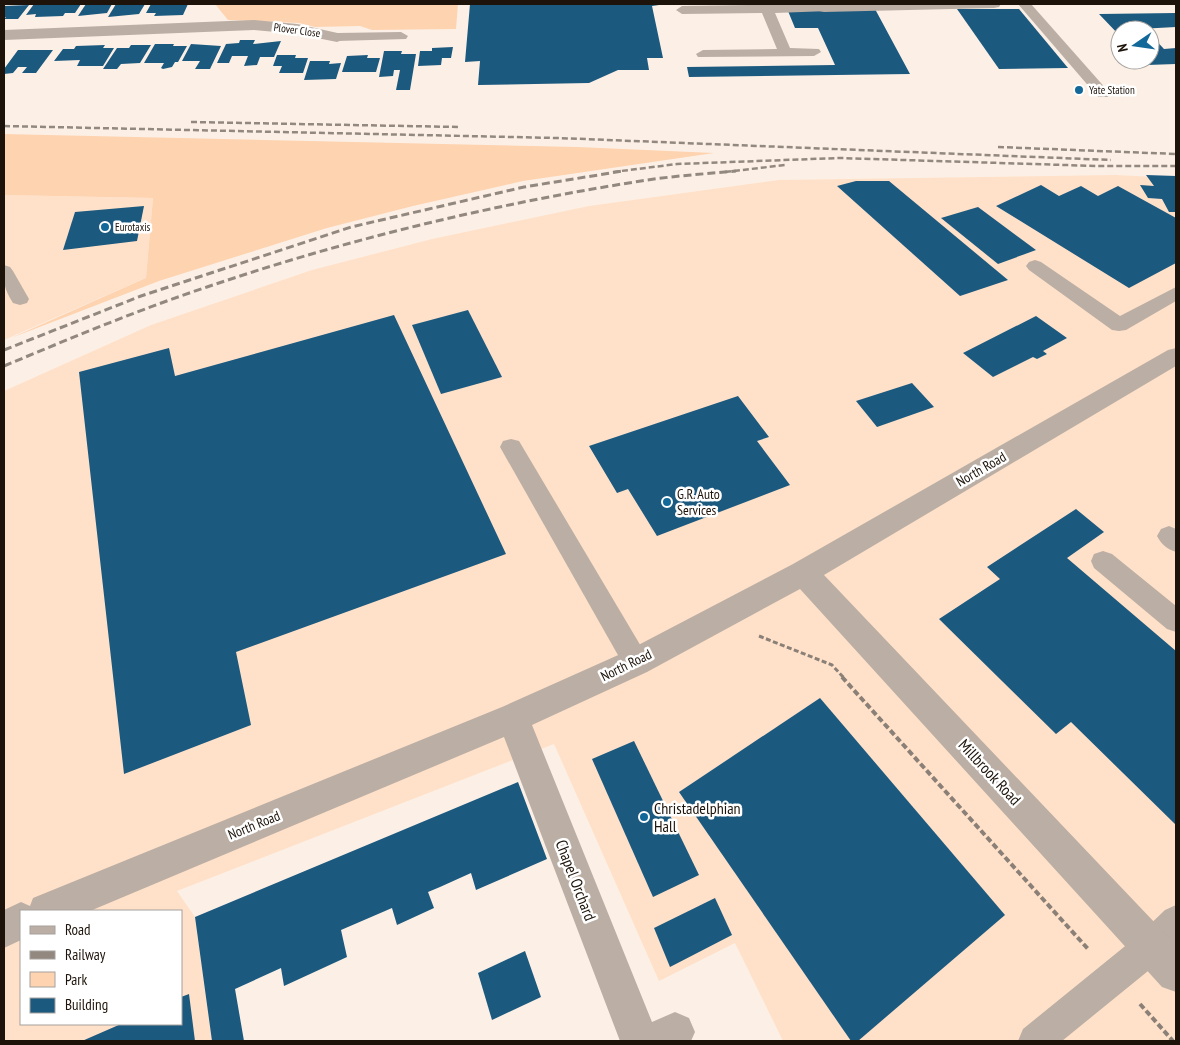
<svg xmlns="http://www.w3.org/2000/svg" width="1180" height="1045" viewBox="0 0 1180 1045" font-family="'PT Sans Narrow',sans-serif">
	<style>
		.built { fill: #ffe1c9; fill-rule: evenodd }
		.green { fill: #fed3b0 }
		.building { fill: #1c597f }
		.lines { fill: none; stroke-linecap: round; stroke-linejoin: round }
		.path-far1 { stroke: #8b8077; stroke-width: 3; stroke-dasharray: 5 2.5; stroke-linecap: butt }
		.path { stroke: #8b8077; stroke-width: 4; stroke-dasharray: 6 3; stroke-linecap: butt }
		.service { fill: #bbaea4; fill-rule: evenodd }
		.minor { fill: #bbaea4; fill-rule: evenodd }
		.rail-far1 { stroke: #93887f; stroke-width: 2.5; stroke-dasharray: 6 3; stroke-linecap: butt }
		.rail { stroke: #93887f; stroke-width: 3; stroke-dasharray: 8 4; stroke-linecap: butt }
		.poi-dot { fill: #126899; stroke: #fff; stroke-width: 2 }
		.labels { text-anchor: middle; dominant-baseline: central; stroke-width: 5; stroke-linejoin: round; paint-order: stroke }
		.far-street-label { font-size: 11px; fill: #1d130a; stroke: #fff }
		.far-poi-label { font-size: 11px; fill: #1d130a; stroke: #fff; text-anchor: start }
		.street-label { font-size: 14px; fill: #1d130a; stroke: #fff }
		.poi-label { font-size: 14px; fill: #1d130a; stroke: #fff; text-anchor: start }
		.near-street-label { font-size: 16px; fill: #1d130a; stroke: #fff }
		.near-poi-label { font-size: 16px; fill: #1d130a; stroke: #fff; text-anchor: start }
	</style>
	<rect width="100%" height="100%" fill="#fcf0e6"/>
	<!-- built -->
	<g class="built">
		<path d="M1116,175L1176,178V1041H783L735,943L659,981L554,744L177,891L195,917L212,1041H4V391L151,325L312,270L432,239L589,206L779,180ZM21,911H181V1024H21Z"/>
		<path d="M4,195L153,198L146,278L4,340Z"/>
	</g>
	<!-- green -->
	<g class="green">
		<path d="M215,4H458L456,29L372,30L360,26L315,27L299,23L228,20Z"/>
		<path d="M4,134L578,147L714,153L523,181L413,206L327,228L159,281L11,338L146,278L153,198L4,195Z"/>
	</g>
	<!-- building -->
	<g class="building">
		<path d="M34,4H81L75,13H65L63,16L35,17L36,14L26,15Z"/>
		<path d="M86,4H112L107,13L78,16Z"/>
		<path d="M116,4H145L139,14L108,17Z"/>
		<path d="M151,4L172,5L188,4L183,15L154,16L156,13H146Z"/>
		<path d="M470,4H659V5L652,6L663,58H647L649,70H618L589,83L478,85L480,61L465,62Z"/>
		<path d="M29,5L18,19H4L6,17H4V6Z"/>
		<path d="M875,9L910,74L689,77L687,67L835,65L818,28H795L788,11Z"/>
		<path d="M957,9H1019L1068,68L999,69Z"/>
		<path d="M1176,13V27L1120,30V36L1099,14Z"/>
		<path d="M1150,34L1164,49L1176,48V64L1147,65L1142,60H1150Z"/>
		<path d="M240,40H255L253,44L281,41L274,57H260L257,65L244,66L248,56H232L229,63H217L226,44L239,43Z"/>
		<path d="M155,44H174L173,46H187L178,62H175L172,67L163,69L161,68L164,63H144Z"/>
		<path d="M191,44L221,46L210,69H195L200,61H182Z"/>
		<path d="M105,45L103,48H114L103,66H77L80,60L54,61L63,49H74L76,46Z"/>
		<path d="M131,45H151L140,63L121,64L117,69H103L117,48H129Z"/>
		<path d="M453,47L451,58H442L441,65L418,66L420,51H432V48Z"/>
		<path d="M18,50H53L36,73H22L27,67H18L13,73L4,74V69Z"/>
		<path d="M384,51H402L401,54H416L410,90H396L400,70H394L393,76L379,77Z"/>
		<path d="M277,55H296L295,58H308L303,73H279L282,66H273Z"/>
		<path d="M368,55L367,58H380L376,72H342L347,56Z"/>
		<path d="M310,61H330L329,64L341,63L336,79L304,80Z"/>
		<path d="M1146,175L1176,176V212H1169L1162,199L1148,198L1140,185L1154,186Z"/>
		<path d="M856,181H889L1008,280L960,296L837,186Z"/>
		<path d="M1041,185L1059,196L1081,186L1098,196L1118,186L1176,218V263L1129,288L996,206Z"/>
		<path d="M144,206L137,241L63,250L75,212Z"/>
		<path d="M978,207L1036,250L998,264L941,218Z"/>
		<path d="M468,310L502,377L441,394L412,325Z"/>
		<path d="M394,315L506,554L236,652L251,725L124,774L79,372L169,348L175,376Z"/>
		<path d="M1036,316L1067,338L1043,351L1047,354L1037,359L1033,357L993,377L963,353Z"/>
		<path d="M912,383L934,407L877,427L856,401Z"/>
		<path d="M738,396L769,437L757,441L790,485L657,536L628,489L617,493L589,446Z"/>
		<path d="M1076,509L1104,532L1067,558L1176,651V825L1071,722L1056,734L939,619L1000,579L987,567Z"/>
		<path d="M820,698L1005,915L858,1041H851L679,792Z"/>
		<path d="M634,741L699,875L653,897L592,759Z"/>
		<path d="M518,782L547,859L476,890L471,873L440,887L428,892L434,908L397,925L392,908L341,930L347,957L284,986L281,968L235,989L244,1041H212L195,917Z"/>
		<path d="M715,898L732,935L670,967L654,928Z"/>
		<path d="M525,951L541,997L492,1020L478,973Z"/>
		<path d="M189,994L195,1041H82L121,1024H181V997Z"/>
	</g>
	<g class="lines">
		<!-- path-far1 -->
		<path class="path-far1" d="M759,636L832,665L844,678"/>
		<!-- path -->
		<g class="path">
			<path d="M842,677L1088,949"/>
			<path d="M1140,1004L1173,1041"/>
		</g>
		<!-- service -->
		<g class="service">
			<path d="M824,4L829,5L830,8L829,11L775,13L790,48L819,49L821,52L814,56L698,57L696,54L703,50L777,49L762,13L682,14L676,10L682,6Z"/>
			<path d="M1018,4H1031L1108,91L1110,94L1108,97H1098Z"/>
			<path d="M401,32L408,36L406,39L337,41L330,37L337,33Z"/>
			<path d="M1035,260L1041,262L1120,316L1176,287V301L1126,330L1119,331L1112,330L1029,270L1026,266L1029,262Z"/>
			<path d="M4,265L10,267L13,271L29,299L27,303L20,305L13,303C4,289 3,282 4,265Z"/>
			<path d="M511,439L519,441L645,653L649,662L645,671L636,674L627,671L500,447L503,441Z"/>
			<path d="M1169,526L1176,529V552C1167,549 1162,545 1157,536L1161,529Z"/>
			<path d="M1103,551L1112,554L1176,606V632L1167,629L1094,568L1091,561L1094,554Z"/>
			<path d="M1176,905V944L1164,958L1062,1041H1018L1023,1029L1140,934L1165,910Z"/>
		</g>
		<!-- minor -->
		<g class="minor">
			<path d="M823,4H1001L999,7L994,8L824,12L819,11L817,8Z"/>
			<path d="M254,20L297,24L342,34L345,37L342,40L337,42L297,34L254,30L4,40V30Z"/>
			<path d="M1176,348V366L824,575L1176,945V992L1162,987L800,589L647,672L532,725L652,1022L675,1012L689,1018L695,1032L691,1041H620L504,737L90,911H21V940L4,948V910L21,902L30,906L33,898L502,707L625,652L793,564L1168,350Z"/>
		</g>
		<!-- rail-far1 -->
		<g class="rail-far1">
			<path d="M191,122L459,127"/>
			<path d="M4,126L558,138L1111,160"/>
			<path d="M998,147L1176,154"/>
			<path d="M613,172L677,164L840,158L1097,166H1176"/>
			<path d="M725,172L785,165"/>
		</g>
		<!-- rail -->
		<g class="rail">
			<path d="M4,350L141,296L351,227L524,187L623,171"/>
			<path d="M4,366C71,338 138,310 207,287C348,239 494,204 641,181C672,176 704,174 736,171"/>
		</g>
	</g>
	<!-- markers -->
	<g class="poi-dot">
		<circle cx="1079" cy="90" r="5"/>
		<circle cx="105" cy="227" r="5"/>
		<circle cx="667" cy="502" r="5"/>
		<circle cx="644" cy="817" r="5"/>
	</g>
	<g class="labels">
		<!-- far-street labels -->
		<g class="far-street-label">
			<text transform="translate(297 30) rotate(8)">Plover Close</text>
		</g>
		<!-- far-poi labels -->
		<g class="far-poi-label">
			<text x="1089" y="90">Yate Station</text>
			<text x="115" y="227">Eurotaxis</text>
		</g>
		<!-- street labels -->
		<g class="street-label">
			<text transform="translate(981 469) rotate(-30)">North Road</text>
			<text transform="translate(626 665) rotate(-26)">North Road</text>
			<text transform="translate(254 825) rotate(-22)">North Road</text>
		</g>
		<!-- poi labels -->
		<g class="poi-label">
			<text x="677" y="494">G.R. Auto<tspan x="677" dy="16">Services</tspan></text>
		</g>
		<!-- near-street labels -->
		<g class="near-street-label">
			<text transform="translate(990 772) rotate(47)">Millbrook Road</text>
			<text transform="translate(576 880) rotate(69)">Chapel Orchard</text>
		</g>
		<!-- near-poi labels -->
		<g class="near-poi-label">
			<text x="654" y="808">Christadelphian<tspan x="654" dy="18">Hall</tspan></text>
		</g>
	</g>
	<!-- border -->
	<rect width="1180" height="1045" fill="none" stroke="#1d130a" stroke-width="10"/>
	<!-- legend -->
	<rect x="20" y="910" width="162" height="115" fill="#ffffff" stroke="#a5a19d"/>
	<rect x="30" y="926" width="25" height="8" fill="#bbaea4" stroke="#a5a19d"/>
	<text x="65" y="935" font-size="15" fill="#1d130a">Road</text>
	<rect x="30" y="951" width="25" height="8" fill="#93887f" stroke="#a5a19d"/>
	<text x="65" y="960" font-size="15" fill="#1d130a">Railway</text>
	<rect x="30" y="972" width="25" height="15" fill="#fed3b0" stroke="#a5a19d"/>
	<text x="65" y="985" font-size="15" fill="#1d130a">Park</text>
	<rect x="30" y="998" width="25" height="15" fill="#1c597f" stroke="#a5a19d"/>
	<text x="65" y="1010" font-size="15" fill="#1d130a">Building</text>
	<!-- north arrow -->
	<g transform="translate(1135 45) rotate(257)"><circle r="24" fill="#ffffff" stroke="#a5a19d"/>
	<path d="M0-4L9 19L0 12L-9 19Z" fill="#126899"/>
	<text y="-8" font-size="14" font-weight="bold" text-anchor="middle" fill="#1d130a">N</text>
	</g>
</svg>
